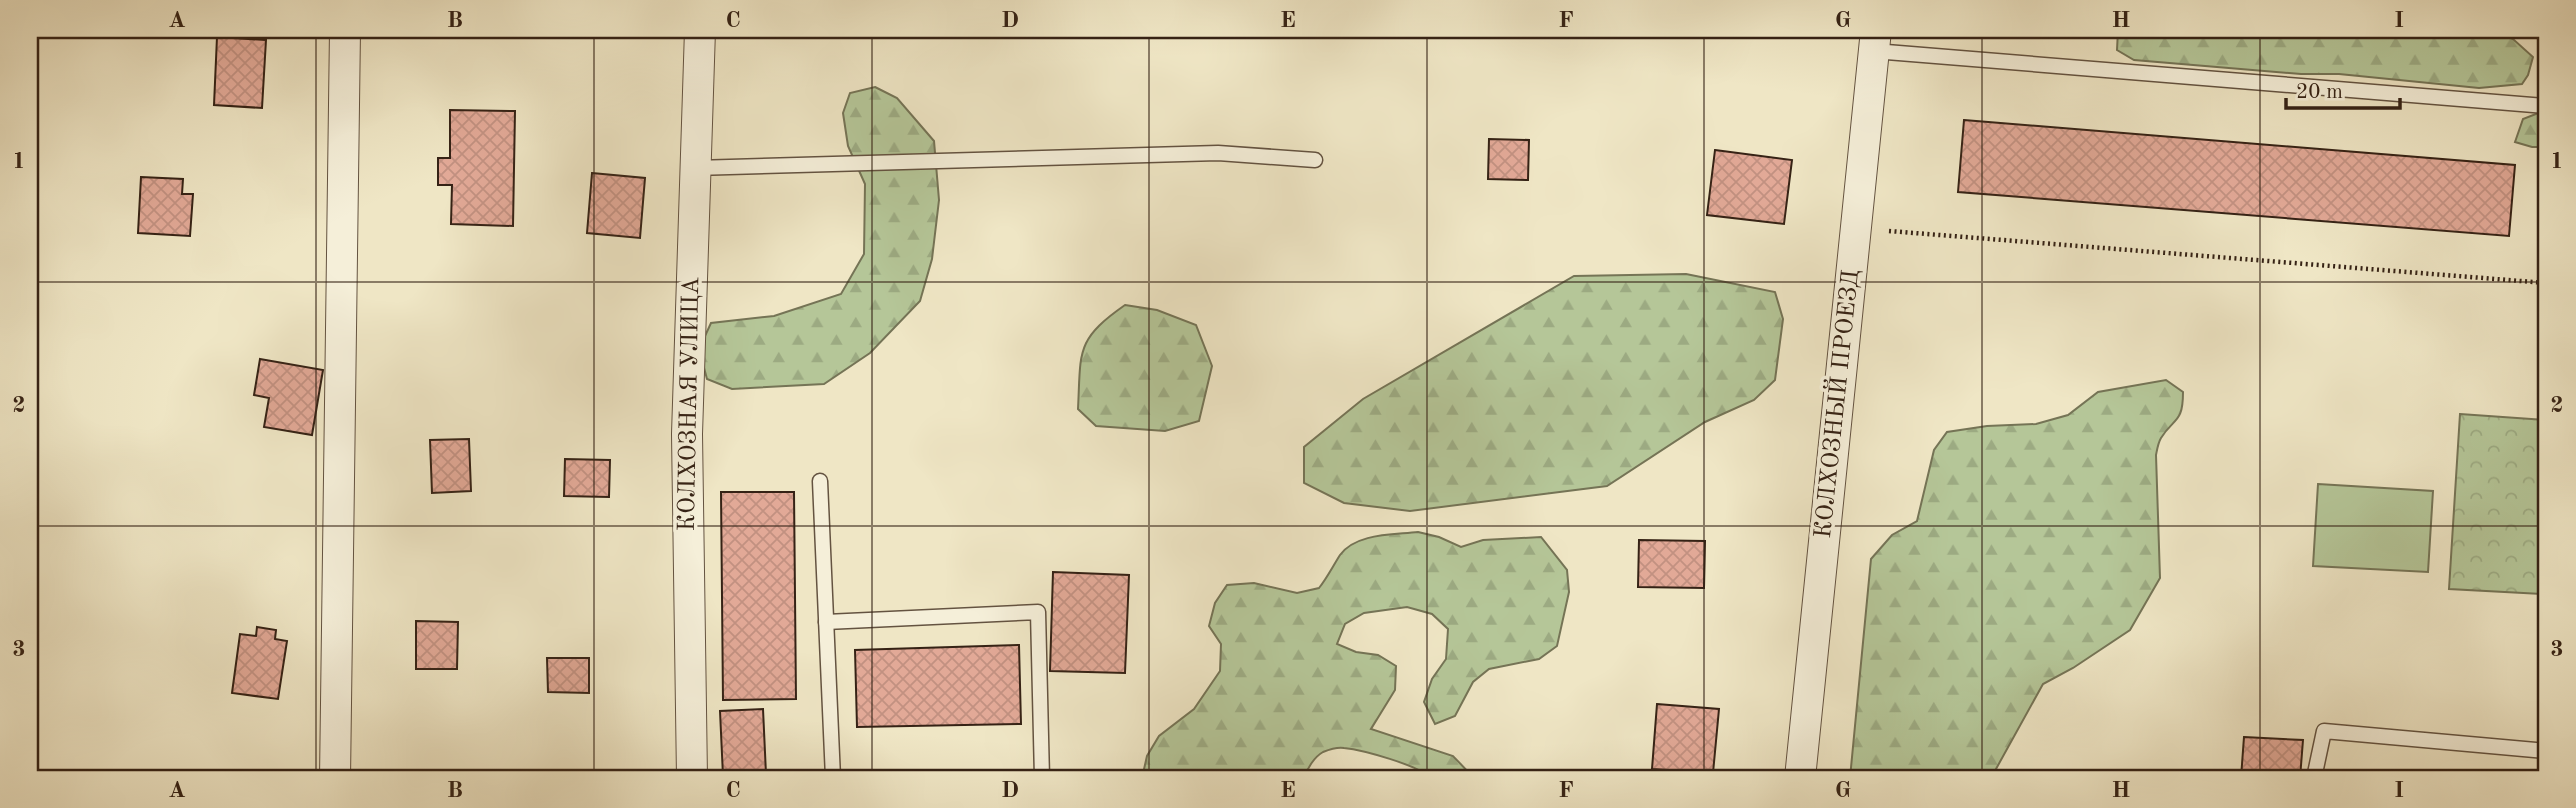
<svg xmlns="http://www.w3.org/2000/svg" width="2576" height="808" viewBox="0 0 2576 808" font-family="'Old Standard TT',serif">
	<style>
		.grass { fill: #b5c698; stroke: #757456; stroke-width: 2 }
		.forest { fill: url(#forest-firs); stroke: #757456; stroke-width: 2 }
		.park { fill: url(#park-crowns); stroke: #757456; stroke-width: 2 }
		.building { fill: url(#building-cross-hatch); stroke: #352215; stroke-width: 2 }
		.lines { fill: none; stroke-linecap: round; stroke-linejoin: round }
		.lane-casing { stroke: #645341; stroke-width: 17 }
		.street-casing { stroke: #645341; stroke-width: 32 }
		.path { stroke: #352215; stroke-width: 4.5; stroke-dasharray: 2 3.5; stroke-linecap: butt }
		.lane { stroke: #f5efd9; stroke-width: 14 }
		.street { stroke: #f5efd9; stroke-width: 30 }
		.grid { fill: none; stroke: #352215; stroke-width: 2; stroke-opacity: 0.55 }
		.labels { text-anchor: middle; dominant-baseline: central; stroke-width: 7; stroke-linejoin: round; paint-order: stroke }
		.street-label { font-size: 24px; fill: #352215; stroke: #f5efd9 }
		.neatline { fill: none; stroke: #352215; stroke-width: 2.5 }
		.grid-label { font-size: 23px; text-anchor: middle; font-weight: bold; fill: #352215 }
	</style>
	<defs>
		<pattern id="forest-firs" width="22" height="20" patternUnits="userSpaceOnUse" patternTransform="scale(1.75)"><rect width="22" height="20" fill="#b5c698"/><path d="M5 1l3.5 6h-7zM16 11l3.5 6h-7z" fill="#9caa82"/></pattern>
		<pattern id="park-crowns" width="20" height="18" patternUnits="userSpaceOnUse" patternTransform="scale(1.75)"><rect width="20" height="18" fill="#b5c698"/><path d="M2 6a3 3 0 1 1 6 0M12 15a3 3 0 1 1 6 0" fill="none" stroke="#9caa82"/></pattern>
		<pattern id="building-cross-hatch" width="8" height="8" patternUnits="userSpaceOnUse" patternTransform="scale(1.75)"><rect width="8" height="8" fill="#e2a997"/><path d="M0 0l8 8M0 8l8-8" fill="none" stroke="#c29181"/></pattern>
	</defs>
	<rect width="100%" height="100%" fill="#efe6c5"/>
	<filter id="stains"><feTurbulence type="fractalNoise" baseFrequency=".00286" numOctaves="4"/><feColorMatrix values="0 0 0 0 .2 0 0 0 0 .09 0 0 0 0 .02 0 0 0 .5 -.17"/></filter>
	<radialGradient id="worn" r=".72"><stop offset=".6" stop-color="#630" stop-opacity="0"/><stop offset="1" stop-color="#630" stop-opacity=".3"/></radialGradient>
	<!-- grass -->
	<path class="grass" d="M2318,484L2433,491L2428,572L2313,566Z"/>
	<!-- forest -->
	<g class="forest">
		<path d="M2118,30L2172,32L2174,30H2495L2513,39L2533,57L2528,75L2522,84L2479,88L2339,74H2301L2134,60L2117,50Z"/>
		<path d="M875,87L897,98L934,141L939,200L932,259L920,301L870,353L824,384L732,389L707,379L699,349L711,323L774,316L841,294L864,254L865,184L848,146L843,113L850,93Z"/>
		<path d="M2546,110V147H2532L2515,142L2523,119Z"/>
		<path d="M1686,274L1775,292L1783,319L1775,380L1754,400L1705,422L1607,486L1410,511L1344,503L1304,483V447L1363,399L1574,276Z"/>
		<path d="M1125,305L1157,310L1196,325L1212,366L1199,421L1165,431L1096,426L1078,409C1081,351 1075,340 1125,305Z"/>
		<path d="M2166,380L2183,392C2183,424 2174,417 2161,438C2158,443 2157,450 2156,455L2160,578L2130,630L2073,668L2043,684L1991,778H1850L1871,559L1892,535L1917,521L1934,450L1947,432L1987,426L2036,424L2068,415L2098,392Z"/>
		<path d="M1418,532L1439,537L1461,547L1483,540L1541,537L1567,570L1569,592L1557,646L1539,659L1489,669L1473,682L1455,716L1435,724L1424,702L1432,679L1446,659L1448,629L1432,614L1407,607L1364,613L1345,624L1337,644L1356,652L1378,655L1396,666L1395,690L1371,729L1453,756L1474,778H1431C1418,765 1363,750 1344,748C1338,747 1328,750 1323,752C1314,757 1307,769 1304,778H1142L1147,756L1159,736L1194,709L1220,671L1221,644L1209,626L1215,603L1227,585L1254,583L1297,593L1319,588C1327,578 1333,566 1340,555C1356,533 1393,535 1418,532Z"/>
	</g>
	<!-- park -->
	<path class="park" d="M2460,414L2546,420V527L2542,594L2449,589Z"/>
	<!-- building -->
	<g class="building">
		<path d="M1774,30H1809V33Z"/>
		<path d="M217,37L266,40L262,108L214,105Z"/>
		<path d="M450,110L515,111L513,226L451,224L452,185H438V158H450Z"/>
		<path d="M1964,120L2515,165L2509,236L1958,192Z"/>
		<path d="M1489,139L1529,140L1528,180L1488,179Z"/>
		<path d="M1715,150L1792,160L1784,224L1707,215Z"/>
		<path d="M592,173L645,178L640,238L587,233Z"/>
		<path d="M141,177L183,179L182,194H193L190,236L138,233Z"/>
		<path d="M260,359L323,370L312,435L264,427L269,398L254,395Z"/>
		<path d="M469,439L471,491L432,493L430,440Z"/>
		<path d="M565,459L610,460L609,497L564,496Z"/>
		<path d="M721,492H794L796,699L723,700Z"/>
		<path d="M1639,540L1705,541L1704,588L1638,587Z"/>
		<path d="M1053,572L1129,575L1125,673L1050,671Z"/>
		<path d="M416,621L458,622L457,669H416Z"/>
		<path d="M257,627L276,630L275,639L287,641L278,699L232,693L240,634L256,636Z"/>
		<path d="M1019,645L1021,724L857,727L855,650Z"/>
		<path d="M547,658H589V693L548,692Z"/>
		<path d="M1657,704L1719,709L1713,773L1652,769Z"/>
		<path d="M763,709L766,774L723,776L720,711Z"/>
		<path d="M2244,737L2303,740L2300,778H2241Z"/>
	</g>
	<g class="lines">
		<!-- lane casing -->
		<g class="lane-casing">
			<g id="lane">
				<path d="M1874,51L2546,106"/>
				<path d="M695,168L1218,153L1315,160"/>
				<path d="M820,481L833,778"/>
				<path d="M826,622L1038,612L1042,778"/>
				<path d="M2314,778L2324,731L2546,751"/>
			</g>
		</g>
		<!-- street casing -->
		<g class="street-casing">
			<g id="street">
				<path d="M335,778L345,30"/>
				<path d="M692,778L687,434L700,30"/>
				<path d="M1800,778L1876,30"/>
			</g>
		</g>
		<!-- path -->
		<path class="path" d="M1889,231L2546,283"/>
		<!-- lane -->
		<use href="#lane" class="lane"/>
		<!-- street -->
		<use href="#street" class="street"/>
	</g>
	<!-- grid -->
	<path class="grid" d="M316,30V778M594,30V778M872,30V778M1149,30V778M1427,30V778M1704,30V778M1982,30V778M2260,30V778M30,282H2546M30,526H2546"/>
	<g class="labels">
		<!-- street labels -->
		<g class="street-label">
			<text transform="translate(690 404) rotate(-89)">КОЛХОЗНАЯ УЛИЦА</text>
			<text transform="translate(1838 404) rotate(-84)">КОЛХОЗНЫЙ ПРОЕЗД</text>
		</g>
	</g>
	<!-- margin -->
	<rect width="2576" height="808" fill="none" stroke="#efe6c5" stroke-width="77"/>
	<!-- scale -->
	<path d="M2286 98v10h114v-10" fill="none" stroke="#352215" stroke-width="3.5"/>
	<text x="2296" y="98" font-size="21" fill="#352215" stroke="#f5efd9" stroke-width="5" paint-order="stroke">20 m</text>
	<rect x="38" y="38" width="2500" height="732" class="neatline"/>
	<g class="grid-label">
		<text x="177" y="27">A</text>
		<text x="455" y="27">B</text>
		<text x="733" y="27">C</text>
		<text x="1010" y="27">D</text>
		<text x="1288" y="27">E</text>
		<text x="1566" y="27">F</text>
		<text x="1843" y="27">G</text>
		<text x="2121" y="27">H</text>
		<text x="2399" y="27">I</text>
		<text x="19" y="168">1</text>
		<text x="2557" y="168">1</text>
		<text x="19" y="412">2</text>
		<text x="2557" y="412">2</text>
		<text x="19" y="656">3</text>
		<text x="2557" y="656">3</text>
		<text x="177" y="797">A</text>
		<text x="455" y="797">B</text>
		<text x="733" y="797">C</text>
		<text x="1010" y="797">D</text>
		<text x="1288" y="797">E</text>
		<text x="1566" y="797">F</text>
		<text x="1843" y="797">G</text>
		<text x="2121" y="797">H</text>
		<text x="2399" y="797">I</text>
	</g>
	<rect width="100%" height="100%" filter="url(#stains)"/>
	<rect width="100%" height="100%" fill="url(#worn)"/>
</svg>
